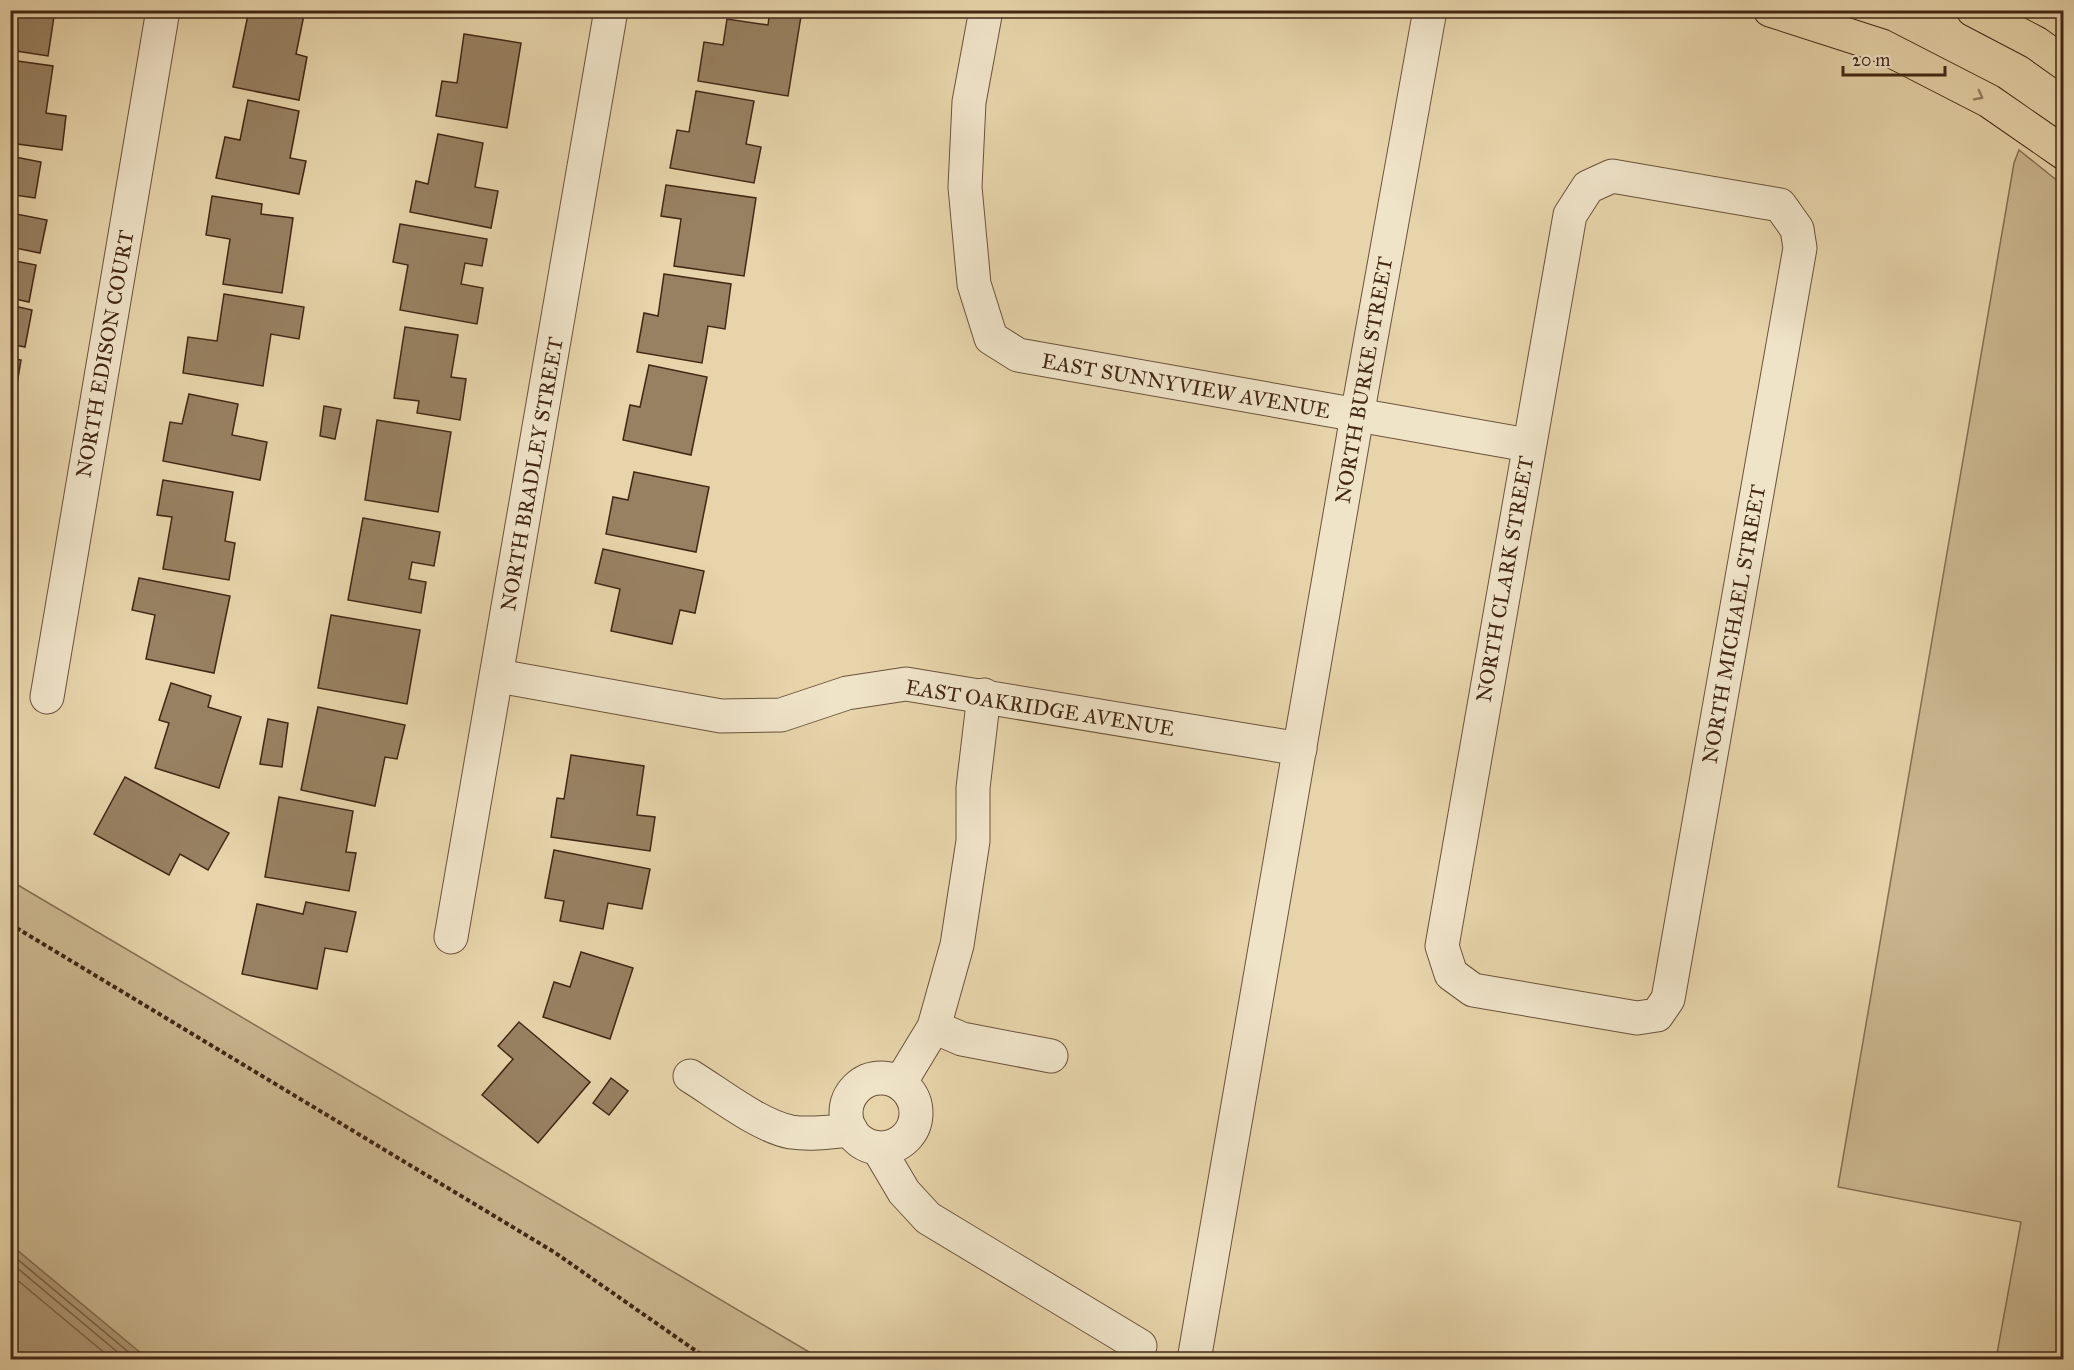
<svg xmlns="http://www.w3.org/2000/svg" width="2074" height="1370" viewBox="0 0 2074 1370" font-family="'IM FELL Great Primer',serif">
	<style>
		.green { fill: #cbb790; stroke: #866f52; stroke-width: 1.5 }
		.water { fill: #af9977; stroke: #836b4f; stroke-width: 1.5 }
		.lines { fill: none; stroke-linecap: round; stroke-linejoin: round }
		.shore { stroke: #786046; stroke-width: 1.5 }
		.building { fill: #988162; stroke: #422714; stroke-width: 1.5 }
		.minor-casing { stroke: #6b523a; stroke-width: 35 }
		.major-casing { stroke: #422714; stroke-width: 35 }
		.path { stroke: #422714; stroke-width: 4; stroke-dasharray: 4.5 3; stroke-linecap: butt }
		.minor { stroke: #efe3c8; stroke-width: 33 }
		.major { stroke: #e7d4aa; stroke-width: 33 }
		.oneway { stroke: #947e5f }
		.labels { text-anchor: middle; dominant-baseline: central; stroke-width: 4.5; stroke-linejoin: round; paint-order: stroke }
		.street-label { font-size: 21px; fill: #422714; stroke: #efe3c8 }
	</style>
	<rect width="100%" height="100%" fill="#e7d4aa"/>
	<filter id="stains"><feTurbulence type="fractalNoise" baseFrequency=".00333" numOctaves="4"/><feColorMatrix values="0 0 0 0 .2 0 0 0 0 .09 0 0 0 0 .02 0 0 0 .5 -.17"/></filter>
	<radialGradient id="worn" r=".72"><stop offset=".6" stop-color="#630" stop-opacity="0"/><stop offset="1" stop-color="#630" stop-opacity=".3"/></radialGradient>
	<!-- green -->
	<g class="green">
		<path d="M2019,150L2064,186L2063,1360L1996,1359L2021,1222L1838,1187L2014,163Z"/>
		<path d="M11,881L821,1359H11Z"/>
	</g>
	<!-- water -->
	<path class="water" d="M10,1245H11L148,1359H11Z"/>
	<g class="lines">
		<!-- shore -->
		<g class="shore">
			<path d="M10,1253L138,1360"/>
			<path d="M10,1262L127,1360"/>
			<path d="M10,1274L113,1360"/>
		</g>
	</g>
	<!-- building -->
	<g class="building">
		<path d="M10,10H55L48,56L10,50Z"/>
		<path d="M249,10H305L296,54L307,57L299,100L233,87Z"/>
		<path d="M770,10H802L788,96L698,81L704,42L723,45L727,19L768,25Z"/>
		<path d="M464,34L521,43L507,128L436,116L442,81L457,83Z"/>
		<path d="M10,60L53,66L46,113L66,116L62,150L10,143Z"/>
		<path d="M696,91L754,101L746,144L761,147L754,183L670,168L677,130L689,132Z"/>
		<path d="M248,100L299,111L290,158L306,161L299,194L216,178L225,137L240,140Z"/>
		<path d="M438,134L483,143L475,187L498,191L491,228L410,212L416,181L428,184Z"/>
		<path d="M10,156L41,162L35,198L15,195L11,213L47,220L40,253L10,247Z"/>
		<path d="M666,185L756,198L744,276L674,266L681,219L661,216Z"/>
		<path d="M212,196L262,204L261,214L293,218L282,293L223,284L230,239L206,235Z"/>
		<path d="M400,224L487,239L482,266L465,263L461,284L483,288L477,324L400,310L408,265L393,262Z"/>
		<path d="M10,260L36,265L29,302L10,298Z"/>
		<path d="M664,274L731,284L725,329L708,326L702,363L637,352L644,313L658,316Z"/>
		<path d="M224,294L304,307L299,339L271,334L263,386L183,373L188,337L217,341Z"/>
		<path d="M10,305L32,310L25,347L10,344Z"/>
		<path d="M405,327L458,335L451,377L466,379L460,420L417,413L419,401L394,398Z"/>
		<path d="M10,358L21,360L13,408H10Z"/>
		<path d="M649,365L707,377L691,455L623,440L630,405L640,407Z"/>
		<path d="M189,394L238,404L232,435L267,442L260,480L163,461L170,422L182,424Z"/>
		<path d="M324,406L341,409L335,439L320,436Z"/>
		<path d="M377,420L451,432L438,512L365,500Z"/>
		<path d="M634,472L709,487L696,552L606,534L613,497L628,500Z"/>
		<path d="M163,480L233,492L225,541L235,543L229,580L163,569L172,517L157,515Z"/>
		<path d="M363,518L440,532L434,566L412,562L409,579L426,582L421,613L348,600Z"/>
		<path d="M603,549L704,571L695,613L680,610L672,644L611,631L620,589L595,583Z"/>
		<path d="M139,578L230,596L214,673L146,659L155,615L132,610Z"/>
		<path d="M331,615L420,630L407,704L318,688Z"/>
		<path d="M171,683L211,696L208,707L241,717L219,788L155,768L169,723L159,720Z"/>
		<path d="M318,707L405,725L397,759L385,757L375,806L301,790Z"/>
		<path d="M268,719L288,723L282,767L260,764Z"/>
		<path d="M571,755L644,766L637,815L655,817L650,851L551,837L557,798L564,799Z"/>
		<path d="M125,777L229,833L208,870L180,854L169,875L94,834Z"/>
		<path d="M279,797L353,811L346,852L356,853L349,891L265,877Z"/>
		<path d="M554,850L650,869L642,909L608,903L603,929L560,921L564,901L545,898Z"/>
		<path d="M306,902L356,912L347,952L325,948L317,989L242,974L257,904L303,914Z"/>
		<path d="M581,952L633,968L610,1039L543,1017L554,982L570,987Z"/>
		<path d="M519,1022L590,1082L538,1143L482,1095L513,1059L498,1046Z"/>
		<path d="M611,1078L628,1091L609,1115L593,1103Z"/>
	</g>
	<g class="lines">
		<!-- minor casing -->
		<g class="minor-casing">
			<g id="minor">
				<path d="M986,10L969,102L965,187L974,284L991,338L1018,355L1528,445"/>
				<path d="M1612,176L1780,205L1797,229L1800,248L1668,999L1657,1015L1637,1018L1473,990L1451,974L1442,946L1570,215L1588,187Z"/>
				<path d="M498,676L721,716L781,715L847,693L906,684L1300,749"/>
				<path d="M47,697L163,10"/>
				<path d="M451,937L611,10"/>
				<path d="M934,1027L962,1039L1051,1056"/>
				<path d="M690,1076C718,1093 759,1126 791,1132C811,1135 831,1132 851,1130"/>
				<circle cx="881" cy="1113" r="35"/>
				<path d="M900,1083L934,1027L957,945L973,841V788L984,695"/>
				<path d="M878,1148L904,1192L928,1218L1140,1346"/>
				<path d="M1194,1360L1357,416L1430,10"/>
			</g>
		</g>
		<!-- major casing -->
		<g class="major-casing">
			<g id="major">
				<path d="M1770,10L1882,46L1989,101L2064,153"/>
				<path d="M1973,10L2036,43L2064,63"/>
			</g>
		</g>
		<!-- path -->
		<path class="path" d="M10,924L554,1252L709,1360"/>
		<!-- minor -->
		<use href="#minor" class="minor"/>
		<!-- major -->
		<use href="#major" class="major"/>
	</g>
	<!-- one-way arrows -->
	<defs><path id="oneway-chevron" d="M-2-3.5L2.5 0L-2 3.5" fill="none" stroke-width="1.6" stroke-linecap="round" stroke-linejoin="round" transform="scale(1.5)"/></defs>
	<use class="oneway" href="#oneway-chevron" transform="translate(1979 96) rotate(27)"/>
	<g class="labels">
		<!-- street labels -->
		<g class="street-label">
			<text transform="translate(105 354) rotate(-80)">NORTH EDISON COURT</text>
			<text transform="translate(1364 380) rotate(-80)">NORTH BURKE STREET</text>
			<text transform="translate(1186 386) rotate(10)">EAST SUNNYVIEW AVENUE</text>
			<text transform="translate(532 474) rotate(-80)">NORTH BRADLEY STREET</text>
			<text transform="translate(1505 579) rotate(-80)">NORTH CLARK STREET</text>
			<text transform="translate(1734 624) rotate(-80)">NORTH MICHAEL STREET</text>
			<text transform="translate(1040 708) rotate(9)">EAST OAKRIDGE AVENUE</text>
		</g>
	</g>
	<!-- margin -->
	<rect width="2074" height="1370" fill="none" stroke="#e7d4aa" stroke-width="36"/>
	<rect x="12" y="12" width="2050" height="1346" fill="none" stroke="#422714" stroke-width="3"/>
	<rect x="18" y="18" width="2038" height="1334" fill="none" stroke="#422714" stroke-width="1.5"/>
	<!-- scale -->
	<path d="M1843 66v9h102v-9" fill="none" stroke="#422714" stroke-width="3"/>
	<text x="1852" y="66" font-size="18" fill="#422714" stroke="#efe3c8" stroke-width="4.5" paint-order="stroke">20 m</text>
	<rect width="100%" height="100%" filter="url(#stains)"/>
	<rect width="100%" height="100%" fill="url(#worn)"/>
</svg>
